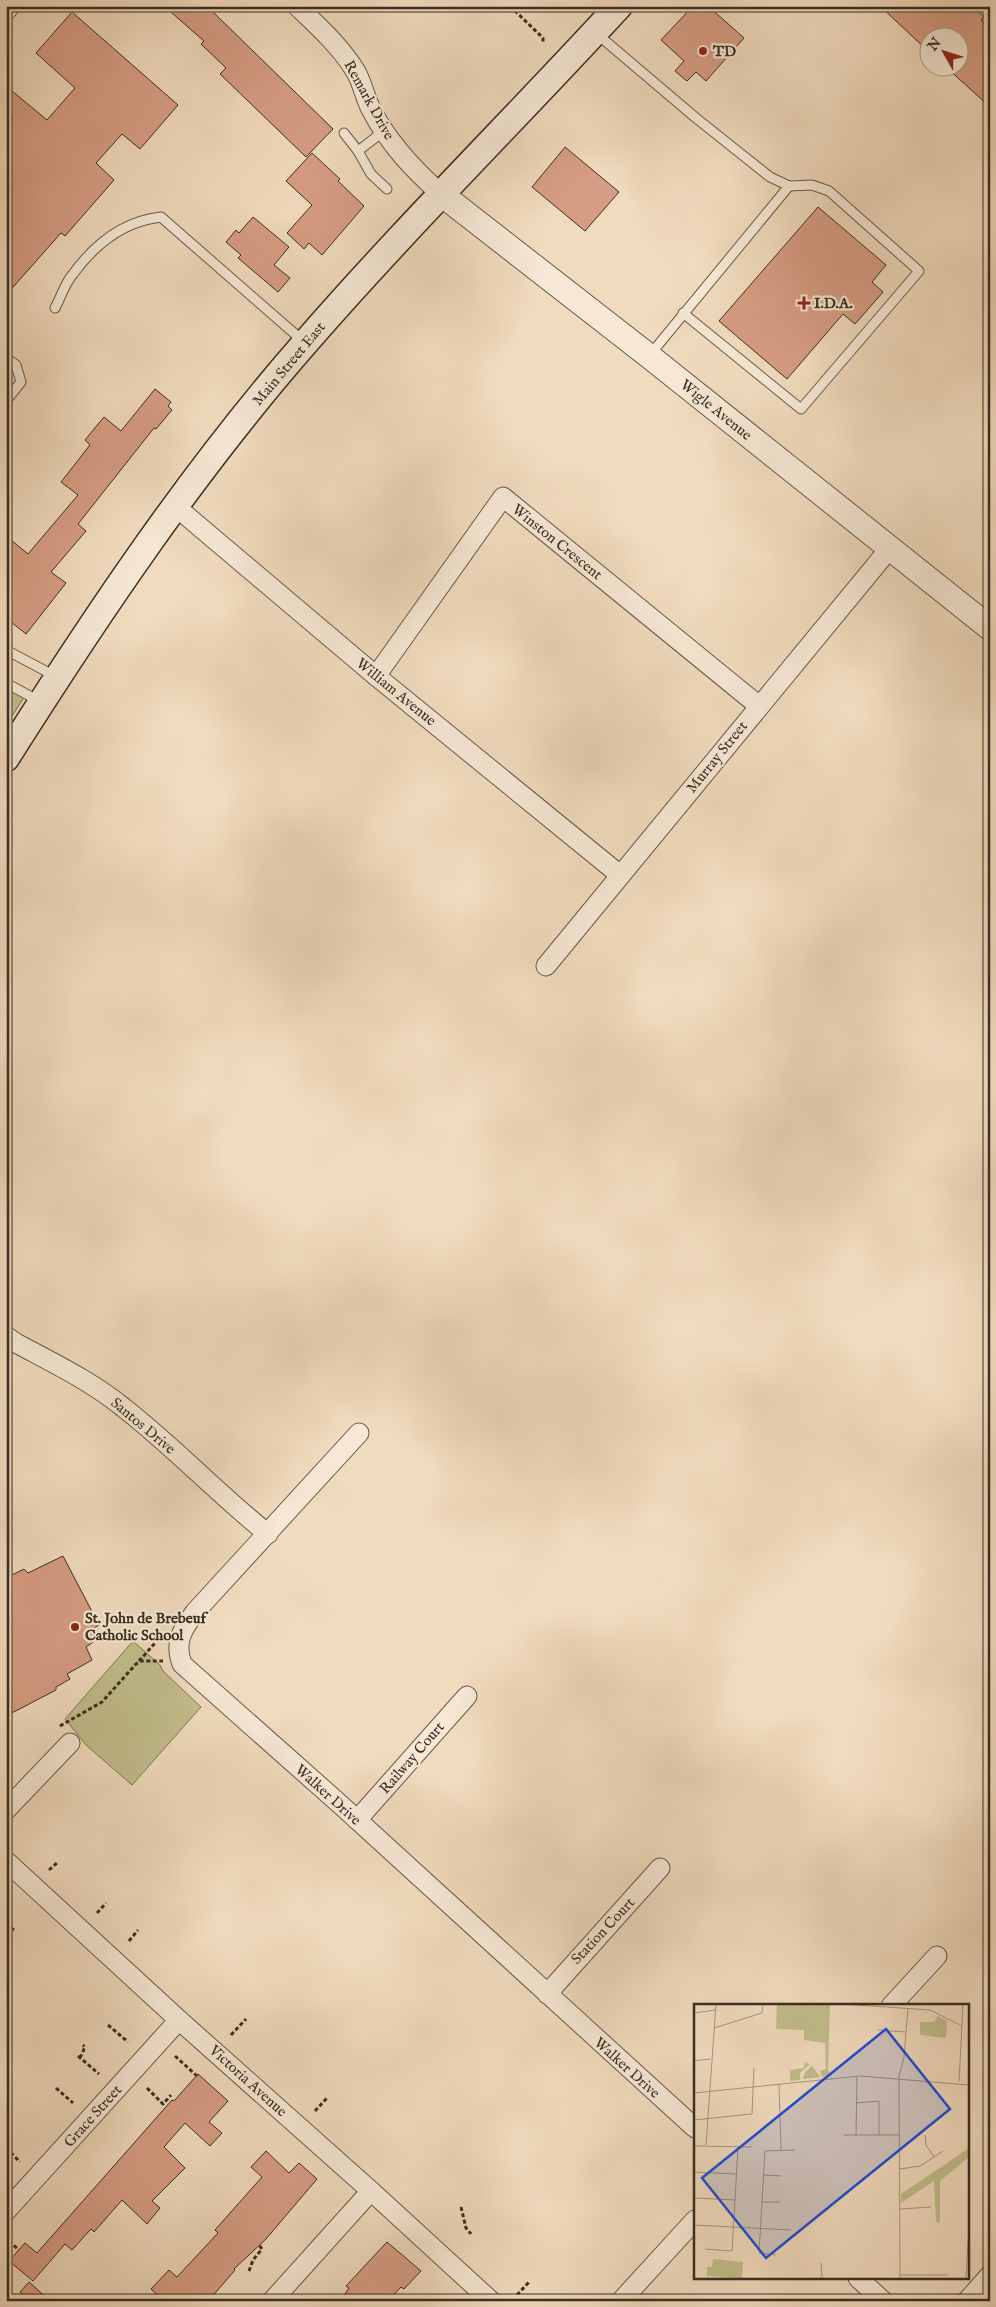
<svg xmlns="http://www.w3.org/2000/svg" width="996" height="2307" viewBox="0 0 996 2307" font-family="'IM FELL English',serif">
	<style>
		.green { fill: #c2be8c; stroke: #7e7656 }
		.building { fill: #d79d84; stroke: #3b2e21 }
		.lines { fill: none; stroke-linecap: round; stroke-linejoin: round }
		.service-casing { stroke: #685948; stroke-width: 11 }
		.minor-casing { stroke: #685948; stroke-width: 21 }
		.tertiary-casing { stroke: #685948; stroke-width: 26 }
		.secondary-casing { stroke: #3b2e21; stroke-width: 29 }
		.path { stroke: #3b2e21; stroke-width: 3; stroke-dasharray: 4 2.5; stroke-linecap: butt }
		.service { stroke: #f6e8d5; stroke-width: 9 }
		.minor { stroke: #f6e8d5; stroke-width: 19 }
		.tertiary { stroke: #f6e8d5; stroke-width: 24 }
		.secondary { stroke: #f6e8d5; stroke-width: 26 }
		.poi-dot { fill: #8f2418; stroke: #f6e8d5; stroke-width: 2 }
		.labels { text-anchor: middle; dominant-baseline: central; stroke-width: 4.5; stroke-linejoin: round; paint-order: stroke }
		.poi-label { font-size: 15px; font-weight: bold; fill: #3b2e21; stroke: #f6e8d5; text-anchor: start }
		.street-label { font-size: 15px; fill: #3b2e21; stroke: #f6e8d5 }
		.inset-road { fill: none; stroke: #a8967f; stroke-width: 1 }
		.view { fill: #1d4ed8; fill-opacity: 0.15; stroke: #1d4ed8; stroke-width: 2.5 }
		.inset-edge { fill: none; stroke: #3b2e21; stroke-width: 2.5 }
	</style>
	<rect width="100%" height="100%" fill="#f1dbbe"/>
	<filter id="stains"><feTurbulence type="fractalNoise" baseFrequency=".004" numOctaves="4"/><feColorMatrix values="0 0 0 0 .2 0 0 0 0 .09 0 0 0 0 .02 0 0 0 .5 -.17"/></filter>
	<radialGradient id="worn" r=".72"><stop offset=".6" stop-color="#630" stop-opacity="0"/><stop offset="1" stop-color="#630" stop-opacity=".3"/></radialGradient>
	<!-- green -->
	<g class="green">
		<path d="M14,689L25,696L6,725V697Z"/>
		<path d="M133,1641L160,1665L163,1671L201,1707L132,1785L86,1745L65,1719Z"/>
	</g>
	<!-- building -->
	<g class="building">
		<path d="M164,6H220L214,13L333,129L306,157L220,74L226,68L201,44L204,41Z"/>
		<path d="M693,6H708L744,38L706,81L696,72L687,81L675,71L684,61L661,40Z"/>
		<path d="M880,6H972L984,17L981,20L990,28V107L947,68H958V38H928V51Z"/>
		<path d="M72,12L178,105L140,149L122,134L96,163L114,180L65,236L61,233L6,295V127L13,119L6,114V86L47,120L75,88L36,53Z"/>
		<path d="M565,147L619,192L585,231L532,187Z"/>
		<path d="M312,153L340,179L338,181L364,206L322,255L309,243L304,249L287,233L312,205L286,181Z"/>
		<path d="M818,207L886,265L872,282L883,292L855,324L843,314L787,379L719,321Z"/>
		<path d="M253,217L289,247L274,265L290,278L278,292L238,258L241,255L226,242L236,230L239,233Z"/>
		<path d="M155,389L171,402L168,406L172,410L156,429L154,428L78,524L86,531L51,572L66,583L26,634L6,618V536L28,554L78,495L61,482L90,445L85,440L104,417L121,431Z"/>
		<path d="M63,1556L99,1625L94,1628L99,1638L86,1647L92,1660L67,1674L70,1679L56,1687V1690L6,1716V1578L24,1569L28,1573Z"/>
		<path d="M198,2074L228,2101L209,2122L222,2133L210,2146L185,2123L164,2147L185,2168L152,2201L160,2208L147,2224L122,2200L94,2232L91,2229L72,2250L65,2244L33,2281L9,2261L25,2243L37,2253L172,2100L174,2101Z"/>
		<path d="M266,2151L289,2173L299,2163L317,2179L266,2239L234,2269L235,2270L210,2299L205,2295L200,2301H164L151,2289L169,2270L177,2277L218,2233L215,2230L262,2177L251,2167Z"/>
		<path d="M387,2242L421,2271L404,2289L401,2287L388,2301H340L349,2288L346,2286Z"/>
		<path d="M29,2282L50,2301H30L20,2292Z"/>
	</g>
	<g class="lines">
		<!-- service casing -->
		<g class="service-casing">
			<g id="service">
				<path d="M597,34L696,118L770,177L789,186L812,185L829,191L919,271L801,409L683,313"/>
				<path d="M384,131L358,151L371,174L387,189"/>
				<path d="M344,133L358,151"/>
				<path d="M55,308C61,297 65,283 73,274C95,244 124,221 161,217L303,341"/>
				<path d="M649,356L789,186"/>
				<path d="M6,358L16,365L21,382L6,401"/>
				<path d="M6,650L55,676"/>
				<path d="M6,683L39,701"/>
			</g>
		</g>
		<!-- minor casing -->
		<g class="minor-casing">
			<g id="minor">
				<path d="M297,6C318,26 341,47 356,72C363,84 365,99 372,111C389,144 414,170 441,194"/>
				<path d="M6,11L10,6"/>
				<path d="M175,506L376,676L620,875"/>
				<path d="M376,676L503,497L759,706"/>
				<path d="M546,966L890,548"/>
				<path d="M6,1336L16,1343C53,1363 91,1381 124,1408C174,1447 218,1494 268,1534"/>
				<path d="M359,1433L195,1612C182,1630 174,1642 182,1664L342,1806L695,2128"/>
				<path d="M6,1810L70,1743"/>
				<path d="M357,1820L467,1696"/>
				<path d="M6,1861L179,2020L371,2191L491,2301"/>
				<path d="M547,1994L660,1868"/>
				<path d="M891,2006L937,1956"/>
				<path d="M6,2211L179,2020"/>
				<path d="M858,2278L883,2301"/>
				<path d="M272,2301L371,2191"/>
				<path d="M621,2301L695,2220"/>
				<path d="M967,2301L990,2275"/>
			</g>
		</g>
		<!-- tertiary casing -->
		<g class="tertiary-casing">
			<path id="tertiary" d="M441,194L649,356L990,628"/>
		</g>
		<!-- secondary casing -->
		<g class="secondary-casing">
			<path id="secondary" d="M6,758C97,614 193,471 306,342C406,227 515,119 619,6"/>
		</g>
		<!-- path -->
		<g class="path">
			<path d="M510,6L543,38V43"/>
			<path d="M139,1661L155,1643"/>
			<path d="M60,1726L102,1702L136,1664L141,1661H163"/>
			<path d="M49,1870L58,1862"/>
			<path d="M97,1913L106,1903"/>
			<path d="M6,1924L14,1930"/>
			<path d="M129,1941L138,1930"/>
			<path d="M108,2025L128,2042"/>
			<path d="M231,2035L246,2019"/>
			<path d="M78,2056L99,2074"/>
			<path d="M175,2056L197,2076"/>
			<path d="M80,2058L85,2047L83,2045"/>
			<path d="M56,2088L73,2103"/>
			<path d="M147,2088L163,2104L171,2095"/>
			<path d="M315,2111L327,2098"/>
			<path d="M6,2148L20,2162"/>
			<path d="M461,2207L466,2228L471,2234"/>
			<path d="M9,2241L19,2250"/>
			<path d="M249,2271L253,2260L262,2249L259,2245"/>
			<path d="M517,2295L529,2282"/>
		</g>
		<!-- service -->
		<use href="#service" class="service"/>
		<!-- minor -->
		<use href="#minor" class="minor"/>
		<!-- tertiary -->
		<use href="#tertiary" class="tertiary"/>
		<!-- secondary -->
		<use href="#secondary" class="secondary"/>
	</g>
	<!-- markers -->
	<g class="poi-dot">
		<circle cx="703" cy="51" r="5"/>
		<path d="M801.5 295.5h5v5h5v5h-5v5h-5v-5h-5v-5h5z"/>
		<circle cx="75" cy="1627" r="5"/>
	</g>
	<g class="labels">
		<!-- poi labels -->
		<g class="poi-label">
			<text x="713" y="51">TD</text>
			<text x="814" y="303">I.D.A.</text>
			<text x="85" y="1618">St. John de Brebeuf<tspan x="85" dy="17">Catholic School</tspan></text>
		</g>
		<!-- street labels -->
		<g class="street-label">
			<text transform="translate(369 100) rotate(61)">Remark Drive</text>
			<text transform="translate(289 364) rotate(-50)">Main Street East</text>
			<text transform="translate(716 410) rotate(39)">Wigle Avenue</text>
			<text transform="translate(557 542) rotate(39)">Winston Crescent</text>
			<text transform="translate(396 692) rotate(39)">William Avenue</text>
			<text transform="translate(717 757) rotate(-51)">Murray Street</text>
			<text transform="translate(143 1426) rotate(40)">Santos Drive</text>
			<text transform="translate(412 1758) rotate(-49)">Railway Court</text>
			<text transform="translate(328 1795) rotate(42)">Walker Drive</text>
			<text transform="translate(603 1931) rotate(-47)">Station Court</text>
			<text transform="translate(627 2068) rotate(42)">Walker Drive</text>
			<text transform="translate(248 2081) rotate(42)">Victoria Avenue</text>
			<text transform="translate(93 2116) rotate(-48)">Grace Street</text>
		</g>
	</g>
	<!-- overview -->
	<g transform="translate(694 2004)">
		<rect width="275" height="275" fill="#f1dbbe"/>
		<path d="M83,0H136L134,66L138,72L128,73L126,67L132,65L131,39L110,36V26L82,25ZM244,12L253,17L252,34L226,31V18H240ZM111,58L116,60L106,69V76L96,77V66L110,64ZM118,62L126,73L109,75L111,68ZM275,144V153L246,177V219L242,218L240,177L207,199V190ZM19,255L49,258L48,275L13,272V263H18Z" fill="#c2be8c"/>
		<path class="inset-road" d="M149,0L236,6L268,22M0,9L21,6M20,24L68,9L69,0M184,26L212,28M0,57L16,55M265,78L269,0M85,80L87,146M0,89L166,72L275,81M162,99L185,97V131M0,116L58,110L60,64M150,131H206M162,131L163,72M231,131L232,141L240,153M12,141L22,0M0,142L58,143M206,165L226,162L249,147M0,168L42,170M70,171L87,172M0,194L41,196M68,198H86M206,205L237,203M0,221L97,226M11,245L38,247L44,143M82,251L65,249L71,147L101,146M127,259L128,275M206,271H254M206,275L205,73L210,53L214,4M272,275L275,221"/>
		<path class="view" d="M192,25L256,105L72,254L8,174Z"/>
		<rect width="275" height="275" class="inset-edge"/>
	</g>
	<!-- margin -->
	<rect width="996" height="2307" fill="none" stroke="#f1dbbe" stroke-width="25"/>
	<rect x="8" y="8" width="981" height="2292" fill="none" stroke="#3b2e21" stroke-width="2.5"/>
	<rect x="12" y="12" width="971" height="2282" fill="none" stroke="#3b2e21"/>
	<!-- north arrow -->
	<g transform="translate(944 52) rotate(309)"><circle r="24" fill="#f6e8d5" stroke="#ab9e8d"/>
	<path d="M0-4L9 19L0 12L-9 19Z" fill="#8f2418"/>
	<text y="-8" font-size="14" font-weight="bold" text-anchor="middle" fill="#3b2e21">N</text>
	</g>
	<rect width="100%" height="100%" filter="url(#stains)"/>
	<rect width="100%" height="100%" fill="url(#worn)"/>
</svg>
